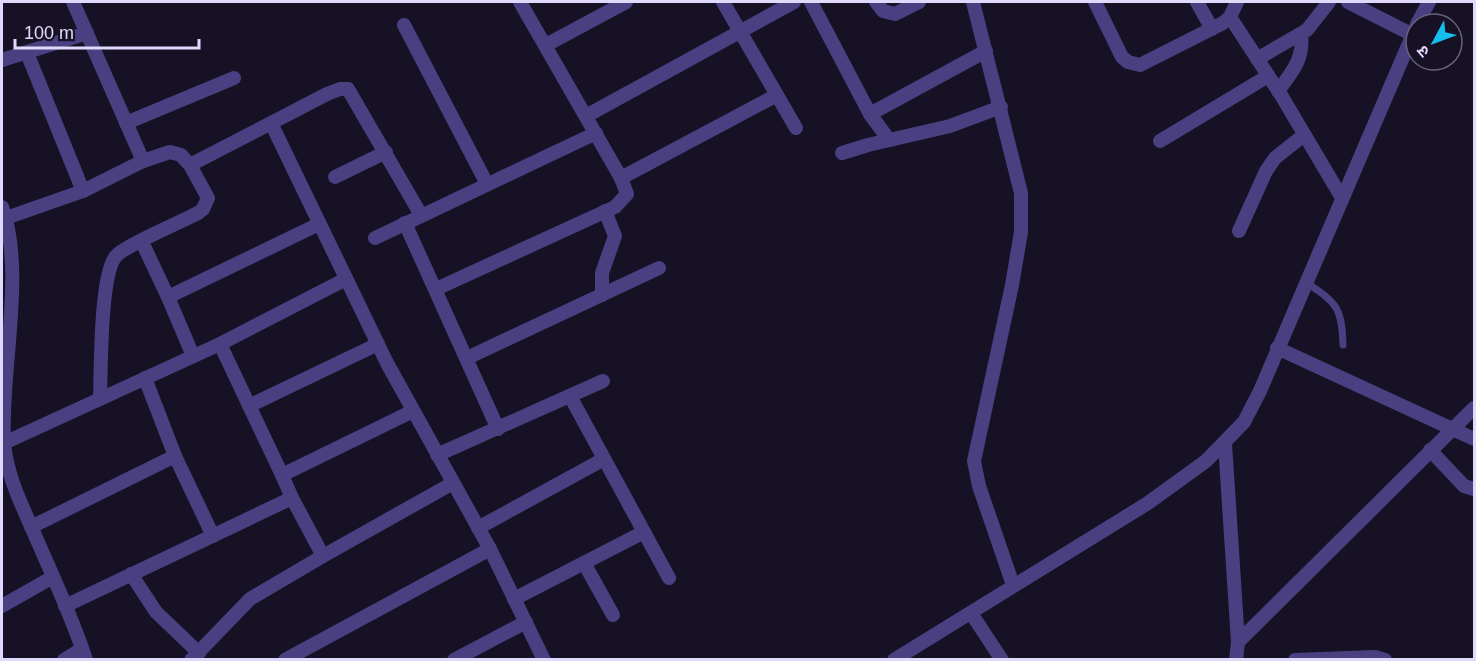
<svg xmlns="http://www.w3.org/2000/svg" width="1476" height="661" viewBox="0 0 1476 661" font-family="Helvetica,'Noto Sans Devanagari',sans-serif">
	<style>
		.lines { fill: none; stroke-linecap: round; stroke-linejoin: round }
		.service { stroke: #4a4081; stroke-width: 7 }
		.minor { stroke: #4a4081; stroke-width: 14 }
	</style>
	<rect width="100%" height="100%" fill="#171126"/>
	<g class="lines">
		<!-- service -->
		<path class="service" d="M1307,283C1337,303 1342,308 1343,345"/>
		<!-- minor -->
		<g class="minor">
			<path d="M73,2L143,161"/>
			<path d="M723,2L796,128"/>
			<path d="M811,2L870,114L889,140"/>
			<path d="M876,2L883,11L895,14L919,2"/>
			<path d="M973,2L1021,193V232L1012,285L974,461L979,486L1013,585"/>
			<path d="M1095,2L1122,57L1128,62L1140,65L1223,23L1230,17L1237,2"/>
			<path d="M1197,2L1212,29"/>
			<path d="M1348,2L1413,35"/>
			<path d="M1230,17L1281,95L1342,198"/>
			<path d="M1417,24L1429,2"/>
			<path d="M404,25L487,184"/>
			<path d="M546,45L626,2"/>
			<path d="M27,53L83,191"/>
			<path d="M1257,59L1307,30L1329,2"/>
			<path d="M2,60L87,33"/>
			<path d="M1278,91C1292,72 1304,59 1301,35"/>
			<path d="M870,114L986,51"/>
			<path d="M586,116L794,2"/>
			<path d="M126,123L234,78"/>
			<path d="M271,123L387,363L490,549L544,660"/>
			<path d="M1160,141L1268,76"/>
			<path d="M842,153L868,145L950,126L1001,107"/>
			<path d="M190,165L327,94L340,89H348L421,215"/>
			<path d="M335,177L386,152"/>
			<path d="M621,178L777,95"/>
			<path d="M2,207C26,272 0,372 4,443C7,476 21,503 34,533C52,575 72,616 86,660"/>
			<path d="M6,218L83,191L143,161L170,152L181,155L190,165L208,198L203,209L198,213C181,222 126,245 116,256C100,274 101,371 100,399"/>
			<path d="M405,223L498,429"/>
			<path d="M1239,231L1266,171L1275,158L1304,135"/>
			<path d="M375,238L596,133"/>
			<path d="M142,242L168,297"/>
			<path d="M436,289L615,207L627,194L621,178L520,2"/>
			<path d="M602,295V273L615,236L605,211"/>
			<path d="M220,344L282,475L413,411"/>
			<path d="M1277,348L1474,439"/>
			<path d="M193,356L168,297L319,224"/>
			<path d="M467,358L659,268"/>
			<path d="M570,396L669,578"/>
			<path d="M249,406L378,344"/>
			<path d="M4,443L220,344L346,279"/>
			<path d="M1225,444L1238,642L1236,660"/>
			<path d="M1430,450L1464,486L1474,489"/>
			<path d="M437,455L603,381"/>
			<path d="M175,456L213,536"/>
			<path d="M31,527L175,456L145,378"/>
			<path d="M478,528L604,459"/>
			<path d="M323,556L453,483"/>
			<path d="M584,563L613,615"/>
			<path d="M131,574L156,612L199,653"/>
			<path d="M514,599L644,532"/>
			<path d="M2,606L53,577"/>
			<path d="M65,606L292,498L282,475"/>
			<path d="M971,613L1002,660"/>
			<path d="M1238,642L1474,408"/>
			<path d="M64,660L82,649"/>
			<path d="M191,660L250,599L323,556L292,498"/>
			<path d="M285,660L490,549"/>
			<path d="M454,660L526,622"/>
			<path d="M894,660L1148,503L1206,461L1244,422L1260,391L1416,27"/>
			<path d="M1295,660L1375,657L1385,660"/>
		</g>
	</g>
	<!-- border -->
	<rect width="1476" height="661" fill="none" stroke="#e1d9fc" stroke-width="6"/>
	<!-- north arrow -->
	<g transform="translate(1434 42) rotate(229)"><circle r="28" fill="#171126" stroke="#68617c" stroke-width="1.5"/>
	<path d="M0-4.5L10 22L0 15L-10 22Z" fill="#13bfee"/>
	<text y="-9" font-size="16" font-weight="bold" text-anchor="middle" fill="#e1d9fc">उ</text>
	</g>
	<!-- scale -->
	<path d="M15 39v9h184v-9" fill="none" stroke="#e1d9fc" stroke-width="3"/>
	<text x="24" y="39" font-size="18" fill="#e1d9fc" stroke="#171126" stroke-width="4.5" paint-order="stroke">100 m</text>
</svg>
